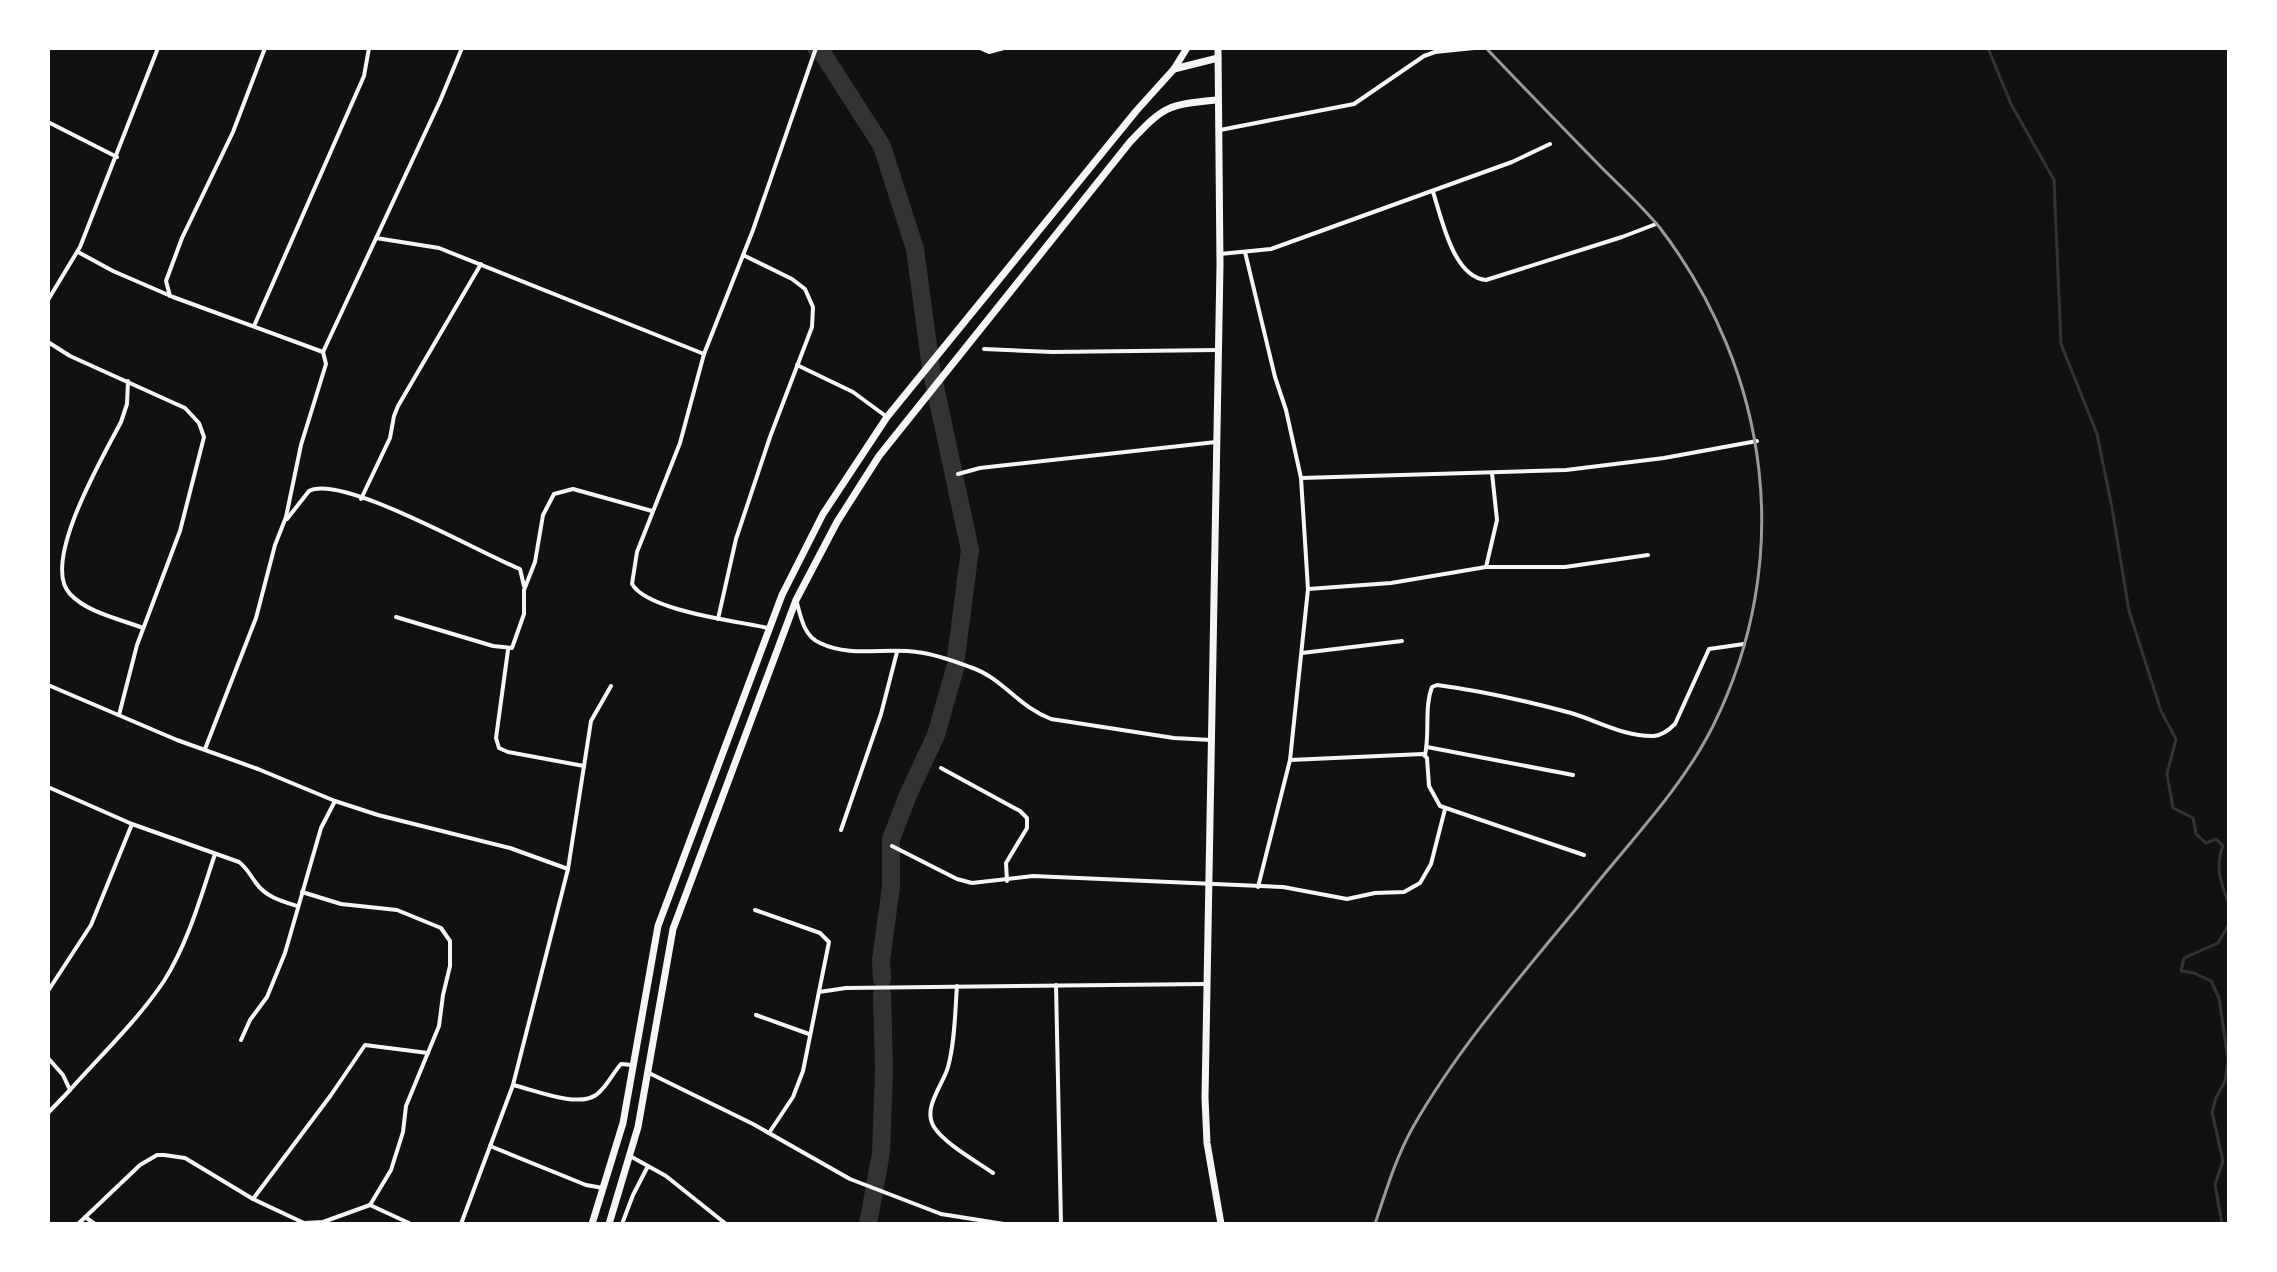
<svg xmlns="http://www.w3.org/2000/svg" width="2277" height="1272" viewBox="0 0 2277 1272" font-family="'Sofia Sans Condensed',sans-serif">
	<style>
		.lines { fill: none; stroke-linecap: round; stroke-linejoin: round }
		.stream { stroke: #333; stroke-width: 3 }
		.river { stroke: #333; stroke-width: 18 }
		.minor { stroke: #f5f5f5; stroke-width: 4 }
		.primary { stroke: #f5f5f5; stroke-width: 7 }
		.trunk { stroke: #f5f5f5; stroke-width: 7 }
		.rail { stroke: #9a9a9a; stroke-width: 3 }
	</style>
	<rect width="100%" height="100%" fill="#111"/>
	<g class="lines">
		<!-- stream -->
		<g class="stream">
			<path d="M1988,48L2011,104L2054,180L2061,344L2097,434L2112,508L2129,611L2161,711L2176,739L2167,774L2173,808L2193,818L2196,834L2206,843L2216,839L2223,846C2214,867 2222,885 2229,905"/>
			<path d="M2222,1224L2215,1184L2223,1161L2212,1112L2216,1098L2225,1081L2228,1061L2222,1018L2219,998L2211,981L2194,973L2181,971L2184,958L2218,943L2229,924"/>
		</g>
		<!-- river -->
		<g class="river">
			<path d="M816,48L823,54L882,146L915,249L931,368L970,550L956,657"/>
			<path d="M882,979L881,960L891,887V839L908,795L936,735L955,668"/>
			<path d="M868,1224L881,1153L884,1069L882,994"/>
		</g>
		<!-- minor -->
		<g class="minor">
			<path d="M980,48L989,52L1004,48"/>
			<path d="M48,122L117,157"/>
			<path d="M1220,130L1354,104L1424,56L1435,52L1474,48"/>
			<path d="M1433,192C1442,219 1453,277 1486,280L1622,237L1656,224"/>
			<path d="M376,238L439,248L704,354"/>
			<path d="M78,252L113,271L173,297L323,352"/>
			<path d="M1245,252L1275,377L1286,410L1301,478L1308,589L1290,760L1258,887"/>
			<path d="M1220,254L1271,249L1512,162L1550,144"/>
			<path d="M170,296L166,281L182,238L233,132L265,48"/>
			<path d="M48,300L80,247L158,48"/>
			<path d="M254,326L364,76L369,48"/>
			<path d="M48,342L70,356L185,408L199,423L204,437L180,531L137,645L119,715"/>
			<path d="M984,349L1052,352L1218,350"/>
			<path d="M797,365L853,392L887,417"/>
			<path d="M128,381L127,404L121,422C104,455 40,563 70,594C88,613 120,619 143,628"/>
			<path d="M958,474L980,468L1216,442"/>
			<path d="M1301,478L1566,470L1664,458L1757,441"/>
			<path d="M361,499L390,438L394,416L398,406L481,264"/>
			<path d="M287,519L309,491C342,473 483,555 520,569L524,586"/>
			<path d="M1486,567L1497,520L1492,473"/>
			<path d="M1308,589L1391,583L1486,567H1565L1648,555"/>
			<path d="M797,603C801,618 804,636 820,643C851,658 885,647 917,652C934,654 954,661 970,667C1003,678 1017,706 1051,719L1174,738L1211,740"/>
			<path d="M396,617L493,646L512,648L524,614V590L535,562L543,515L554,494L573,489L652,511"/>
			<path d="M718,619L736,539L770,437L812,327L813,307L805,289L792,279L743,255"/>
			<path d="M768,628C737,621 648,611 632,584L637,552L680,443L704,354L753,230L816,48"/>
			<path d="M508,650L496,738L499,748L508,752L584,766"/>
			<path d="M1302,653L1402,641"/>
			<path d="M48,685L177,740L258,769L335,801L378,815L510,848L568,869"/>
			<path d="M1427,747L1573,775"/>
			<path d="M205,749L256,618L275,545L286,517L301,445L326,364L323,352L440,101L462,48"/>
			<path d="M1425,755C1430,733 1424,708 1432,687L1437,685C1482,691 1527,701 1571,713C1598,721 1625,737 1654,736C1663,735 1669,730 1675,724L1709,649L1744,644"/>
			<path d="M1290,760L1423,754L1427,758L1429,786L1440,806L1584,855"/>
			<path d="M941,768L1020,811L1027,818V828L1006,863L1007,881"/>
			<path d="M48,787L132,824L239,862C247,868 250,875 256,883C266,897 281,901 297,906"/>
			<path d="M841,830L881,714L897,652"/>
			<path d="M892,846L957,879L972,883L1033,876L1283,887L1347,899L1375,893L1404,892L1420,883L1431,864L1445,809"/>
			<path d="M755,910L820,933L829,942L803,1071L793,1097L769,1133"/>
			<path d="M1056,985L1061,1224"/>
			<path d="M957,986C955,1012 955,1042 948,1067C943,1085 922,1108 934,1127C945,1144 976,1161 993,1173"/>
			<path d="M48,991L91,925L132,824"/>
			<path d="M819,992L846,988L1206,984"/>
			<path d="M756,1015L809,1034"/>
			<path d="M241,1040L250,1020L267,997L285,953L321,828L335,801"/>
			<path d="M48,1058L63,1075L70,1090C102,1054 137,1021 164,981C188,943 201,896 215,854"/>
			<path d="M649,1073L753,1124L850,1179L941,1214L1004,1224"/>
			<path d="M513,1085C535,1090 577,1108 596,1095C607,1087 612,1074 621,1064L632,1065"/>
			<path d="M48,1113L70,1090"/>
			<path d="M490,1146L586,1185L603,1188"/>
			<path d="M630,1156L648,1166"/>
			<path d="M253,1199L331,1095L365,1045L428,1053"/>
			<path d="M370,1205L411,1224"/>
			<path d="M85,1217L95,1224"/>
			<path d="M78,1224L140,1165L157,1155H164L185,1158L253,1199L304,1223L323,1222L370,1205L391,1170L403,1132L406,1106L439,1026L443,995L450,966V941L441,928L397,910L341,904L302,892"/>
			<path d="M461,1224L513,1085L568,869L591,721L611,686"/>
			<path d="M622,1224L633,1195L648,1166L666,1176L726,1224"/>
		</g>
		<!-- primary -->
		<g class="primary">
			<path d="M592,1224L623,1123L658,926L782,595L823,514L887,417L1137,110L1174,69L1218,58"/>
			<path d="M609,1224L638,1127L673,929L796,600L837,522L879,456L1130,142C1165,105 1167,105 1217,100"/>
		</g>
		<!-- trunk -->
		<g class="trunk">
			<path d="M1218,48L1220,265L1205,1098L1207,1143L1221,1224"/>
			<path d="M1174,69L1187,48"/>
		</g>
		<!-- rail -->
		<path class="rail" d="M1375,1224C1386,1191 1396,1157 1413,1127C1462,1041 1531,965 1593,888C1635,836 1683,786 1713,726C1795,560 1771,374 1660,228C1643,207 1621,187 1602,168C1563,128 1524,88 1486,48"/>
	</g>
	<!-- border -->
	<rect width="2277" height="1272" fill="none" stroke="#ffffff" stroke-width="100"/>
</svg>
